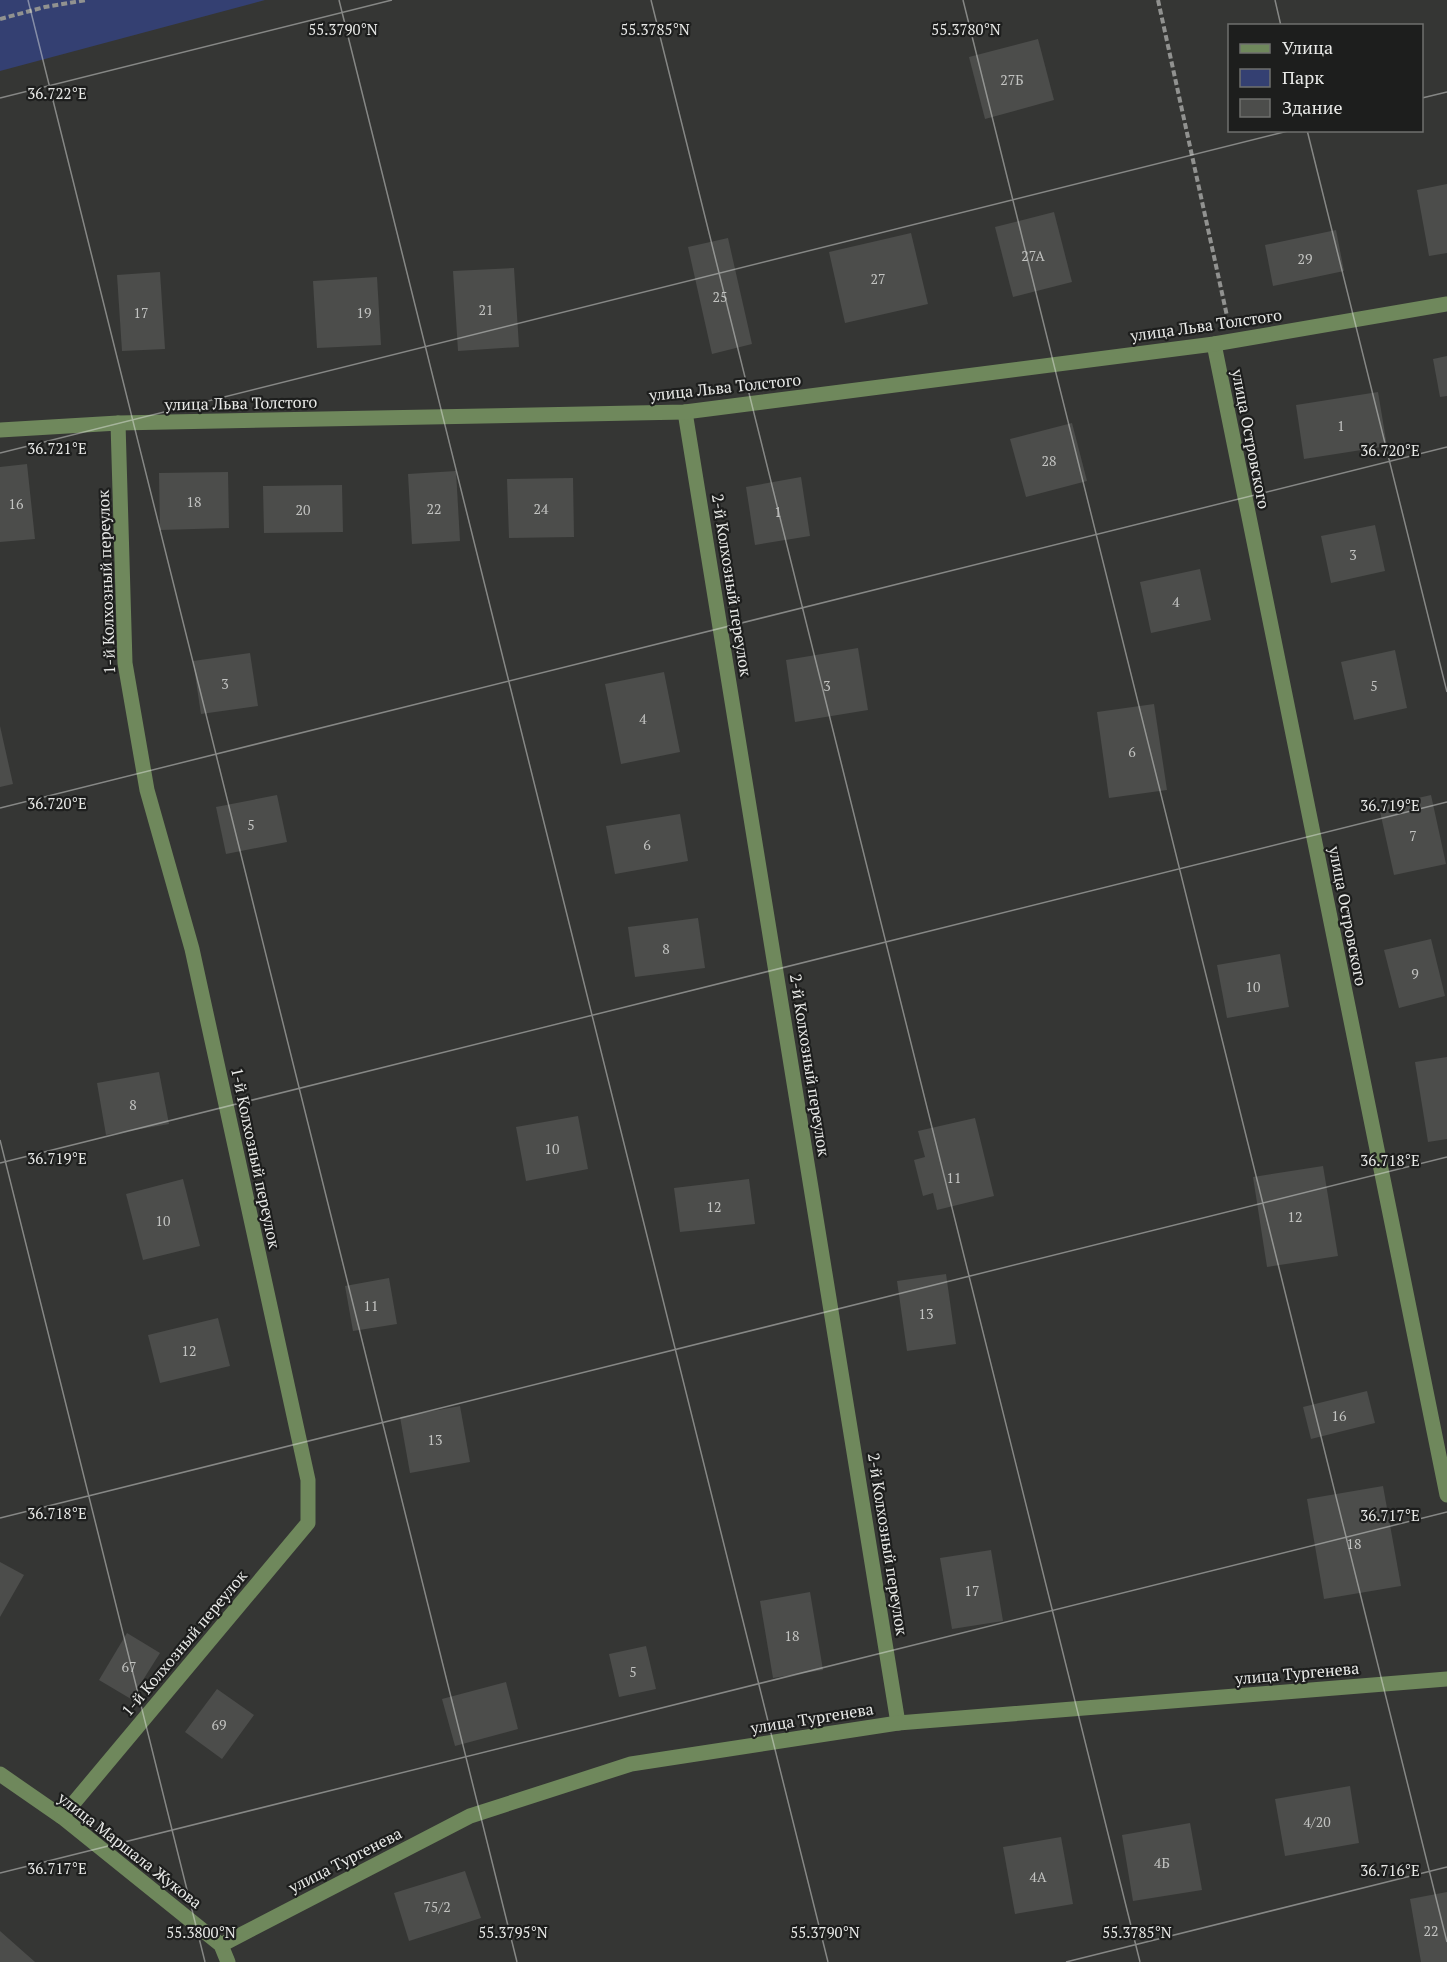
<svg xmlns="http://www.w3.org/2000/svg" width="1447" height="1962" viewBox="0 0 1447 1962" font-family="'PT Serif',serif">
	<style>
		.green { fill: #344072 }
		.building { fill: #4c4d4b }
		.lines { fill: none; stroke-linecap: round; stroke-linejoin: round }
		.path { stroke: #919290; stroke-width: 4; stroke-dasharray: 6 3; stroke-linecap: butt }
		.minor { stroke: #6f885c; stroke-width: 15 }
		.ticks { fill: none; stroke: #e9eae8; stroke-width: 1.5; stroke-opacity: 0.45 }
		.labels { text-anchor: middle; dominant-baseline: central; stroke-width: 4.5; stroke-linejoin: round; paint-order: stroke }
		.number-label { font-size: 14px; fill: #c2c3c1 }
		.street-label { font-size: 16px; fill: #e9eae8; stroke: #1d1e1d }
		.ticks-label { font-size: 15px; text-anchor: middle; fill: #e9eae8; stroke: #1d1e1d; stroke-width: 4.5; stroke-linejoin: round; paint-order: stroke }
	</style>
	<rect width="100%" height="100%" fill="#353634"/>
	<!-- green -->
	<path class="green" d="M0,0H265L0,71Z"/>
	<!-- building -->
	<g class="building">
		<path d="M1038,39L1054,100L985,119L969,57Z"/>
		<path d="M1447,184V253L1429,256L1417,190Z"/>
		<path d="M1054,212L1072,282L1013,297L995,227Z"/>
		<path d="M1336,230L1344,271L1273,286L1265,245Z"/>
		<path d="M911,233L928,304L845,323L829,252Z"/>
		<path d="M728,238L752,344L712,354L688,247Z"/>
		<path d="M514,268L519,347L458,351L453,271Z"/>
		<path d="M160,272L165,349L122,351L117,275Z"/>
		<path d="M377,277L381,345L317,348L313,281Z"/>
		<path d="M1447,356V396L1440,397L1433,359Z"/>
		<path d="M1378,392L1387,446L1304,459L1296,405Z"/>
		<path d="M1072,423L1087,481L1026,497L1010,439Z"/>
		<path d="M27,464L35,539L0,542V467Z"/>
		<path d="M456,471L460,541L412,544L408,474Z"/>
		<path d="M228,472L229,528L160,530L159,473Z"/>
		<path d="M801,477L810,536L755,545L746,487Z"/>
		<path d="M573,478L574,537L509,538L507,479Z"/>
		<path d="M342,485L343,532L264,533L263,486Z"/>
		<path d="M1375,525L1385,571L1331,583L1321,536Z"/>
		<path d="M1200,569L1211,620L1151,633L1140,582Z"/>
		<path d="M858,648L868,710L795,722L786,660Z"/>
		<path d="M1395,650L1407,708L1354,720L1341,662Z"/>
		<path d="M250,653L258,706L201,714L193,661Z"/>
		<path d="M664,672L680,752L621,764L605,684Z"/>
		<path d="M1154,704L1167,790L1109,798L1097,712Z"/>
		<path d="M0,726L13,784L0,787Z"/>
		<path d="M277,795L287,842L226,854L216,807Z"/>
		<path d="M1431,795L1446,864L1394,875L1379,807Z"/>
		<path d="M680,814L688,861L615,874L606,826Z"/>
		<path d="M698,918L705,968L635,977L628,927Z"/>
		<path d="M1431,939L1445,996L1399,1008L1384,950Z"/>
		<path d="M1280,954L1289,1007L1227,1018L1217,965Z"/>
		<path d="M1447,1057V1139L1428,1142L1415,1062Z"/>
		<path d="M159,1072L169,1124L106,1135L97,1083Z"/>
		<path d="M578,1116L588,1169L526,1181L516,1127Z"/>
		<path d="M975,1118L994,1196L937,1210L933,1193L923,1196L914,1160L925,1157L918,1131Z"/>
		<path d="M1323,1166L1338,1256L1267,1267L1253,1177Z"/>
		<path d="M183,1179L200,1246L143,1260L126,1194Z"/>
		<path d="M749,1179L755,1224L680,1232L674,1188Z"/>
		<path d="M946,1274L956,1344L907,1351L897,1281Z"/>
		<path d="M389,1278L397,1324L353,1331L345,1286Z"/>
		<path d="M218,1318L230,1366L160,1383L148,1335Z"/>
		<path d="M1367,1391L1375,1423L1311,1439L1303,1407Z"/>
		<path d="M460,1406L470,1462L410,1473L400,1417Z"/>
		<path d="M1383,1486L1401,1586L1324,1599L1307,1499Z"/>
		<path d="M991,1550L1003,1621L952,1629L940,1558Z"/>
		<path d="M0,1562L24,1575L0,1617Z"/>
		<path d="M810,1592L823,1670L773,1678L760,1601Z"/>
		<path d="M127,1633L160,1653L131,1699L99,1680Z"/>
		<path d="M646,1646L656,1689L619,1697L609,1654Z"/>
		<path d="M506,1682L518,1729L455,1746L442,1699Z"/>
		<path d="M217,1689L254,1715L222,1759L185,1732Z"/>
		<path d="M1350,1786L1359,1843L1285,1856L1275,1799Z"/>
		<path d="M1190,1823L1202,1890L1133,1901L1122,1835Z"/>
		<path d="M1061,1837L1073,1904L1015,1914L1003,1847Z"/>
		<path d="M465,1871L481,1918L409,1941L394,1893Z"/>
		<path d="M1447,1892V1962H1421L1410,1899Z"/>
		<path d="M0,1931L35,1962H0Z"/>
	</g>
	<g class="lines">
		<!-- path -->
		<g class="path">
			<path d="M1158,0L1227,316"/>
			<path d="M0,19L45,7L87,0"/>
		</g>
		<!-- minor -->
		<g class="minor">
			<path d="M1214,344L1447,1495"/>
			<path d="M685,412L898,1723"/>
			<path d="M0,430L118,423L685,412L1214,344L1447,304"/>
			<path d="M0,1774L62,1817L221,1945L228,1962"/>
			<path d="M62,1817L308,1523V1480L192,949L147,790L125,663L118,423"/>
			<path d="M221,1945L470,1816L631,1764L898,1723L1447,1679"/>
		</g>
	</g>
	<!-- ticks -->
	<path class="ticks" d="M28,0L517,1962M339,0L828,1962M651,0L1140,1962M963,0L1447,1942M1275,0L1281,26M0,98L392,0M1422,98L1447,92M1307,130L1447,692M0,453L1292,130M0,808L1447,447M0,1140L205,1962M0,1163L1447,802M0,1518L1447,1157M0,1873L1447,1512M1066,1962L1447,1867"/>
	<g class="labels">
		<!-- number labels -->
		<g class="number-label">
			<text x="1012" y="79">27Б</text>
			<text x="1033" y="255">27А</text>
			<text x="1305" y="258">29</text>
			<text x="878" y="278">27</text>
			<text x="720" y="296">25</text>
			<text x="486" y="309">21</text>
			<text x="141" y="312">17</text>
			<text x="364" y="312">19</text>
			<text x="1341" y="425">1</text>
			<text x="1049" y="460">28</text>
			<text x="194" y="501">18</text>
			<text x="16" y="503">16</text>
			<text x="434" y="508">22</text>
			<text x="541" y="508">24</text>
			<text x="303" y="509">20</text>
			<text x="778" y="511">1</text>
			<text x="1353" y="554">3</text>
			<text x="1176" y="601">4</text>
			<text x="225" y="683">3</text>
			<text x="827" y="685">3</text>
			<text x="1374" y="685">5</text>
			<text x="643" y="718">4</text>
			<text x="1132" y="751">6</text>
			<text x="251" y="824">5</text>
			<text x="1413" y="835">7</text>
			<text x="647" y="844">6</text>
			<text x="666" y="948">8</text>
			<text x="1415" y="973">9</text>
			<text x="1253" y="986">10</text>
			<text x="133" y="1104">8</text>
			<text x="552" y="1148">10</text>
			<text x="954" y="1177">11</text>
			<text x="714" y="1206">12</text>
			<text x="1295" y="1216">12</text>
			<text x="163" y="1220">10</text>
			<text x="371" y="1305">11</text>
			<text x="926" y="1313">13</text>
			<text x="189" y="1350">12</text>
			<text x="1339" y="1415">16</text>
			<text x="435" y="1439">13</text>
			<text x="1354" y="1543">18</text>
			<text x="972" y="1590">17</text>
			<text x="792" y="1635">18</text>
			<text x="129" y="1666">67</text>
			<text x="633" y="1671">5</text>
			<text x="219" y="1724">69</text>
			<text x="1317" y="1821">4/20</text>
			<text x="1162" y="1862">4Б</text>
			<text x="1038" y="1876">4А</text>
			<text x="437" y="1906">75/2</text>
			<text x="1431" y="1930">22</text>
		</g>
		<!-- street labels -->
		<g class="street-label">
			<text transform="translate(1206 325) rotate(-8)">улица Льва Толстого</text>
			<text transform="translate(725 387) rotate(-6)">улица Льва Толстого</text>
			<text transform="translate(241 403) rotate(-1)">улица Льва Толстого</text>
			<text transform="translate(1251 439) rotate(79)">улица Островского</text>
			<text transform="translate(106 582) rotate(-92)">1-й Колхозный переулок</text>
			<text transform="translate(732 585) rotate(81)">2-й Колхозный переулок</text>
			<text transform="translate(1348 916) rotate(79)">улица Островского</text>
			<text transform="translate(810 1065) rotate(81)">2-й Колхозный переулок</text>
			<text transform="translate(256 1158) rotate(78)">1-й Колхозный переулок</text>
			<text transform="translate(888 1544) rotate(81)">2-й Колхозный переулок</text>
			<text transform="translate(184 1643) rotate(-50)">1-й Колхозный переулок</text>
			<text transform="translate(1297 1673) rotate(-5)">улица Тургенева</text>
			<text transform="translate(812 1718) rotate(-9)">улица Тургенева</text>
			<text transform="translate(130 1850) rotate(38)">улица Маршала Жукова</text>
			<text transform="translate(345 1860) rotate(-27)">улица Тургенева</text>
		</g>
	</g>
	<g class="ticks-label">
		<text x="343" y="35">55.3790°N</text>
		<text x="655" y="35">55.3785°N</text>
		<text x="966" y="35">55.3780°N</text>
		<text x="57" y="99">36.722°E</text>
		<text x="57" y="454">36.721°E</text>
		<text x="1390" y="456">36.720°E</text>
		<text x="57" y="809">36.720°E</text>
		<text x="1390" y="811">36.719°E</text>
		<text x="57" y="1164">36.719°E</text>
		<text x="1390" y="1166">36.718°E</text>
		<text x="57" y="1519">36.718°E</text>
		<text x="1390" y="1521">36.717°E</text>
		<text x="57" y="1874">36.717°E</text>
		<text x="1390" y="1876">36.716°E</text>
		<text x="201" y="1938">55.3800°N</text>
		<text x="513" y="1938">55.3795°N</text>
		<text x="825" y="1938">55.3790°N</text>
		<text x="1137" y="1938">55.3785°N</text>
	</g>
	<!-- legend -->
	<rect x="1228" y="24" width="195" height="108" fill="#1d1e1d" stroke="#6f706e" stroke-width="1.5"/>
	<rect x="1240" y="44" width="30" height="9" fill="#6f885c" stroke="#6f706e" stroke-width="1.5"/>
	<text x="1282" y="54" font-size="18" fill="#e9eae8">Улица</text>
	<rect x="1240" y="69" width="30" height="18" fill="#344072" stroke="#6f706e" stroke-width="1.5"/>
	<text x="1282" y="84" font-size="18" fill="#e9eae8">Парк</text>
	<rect x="1240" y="99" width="30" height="18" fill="#4c4d4b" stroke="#6f706e" stroke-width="1.5"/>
	<text x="1282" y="114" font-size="18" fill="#e9eae8">Здание</text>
</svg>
